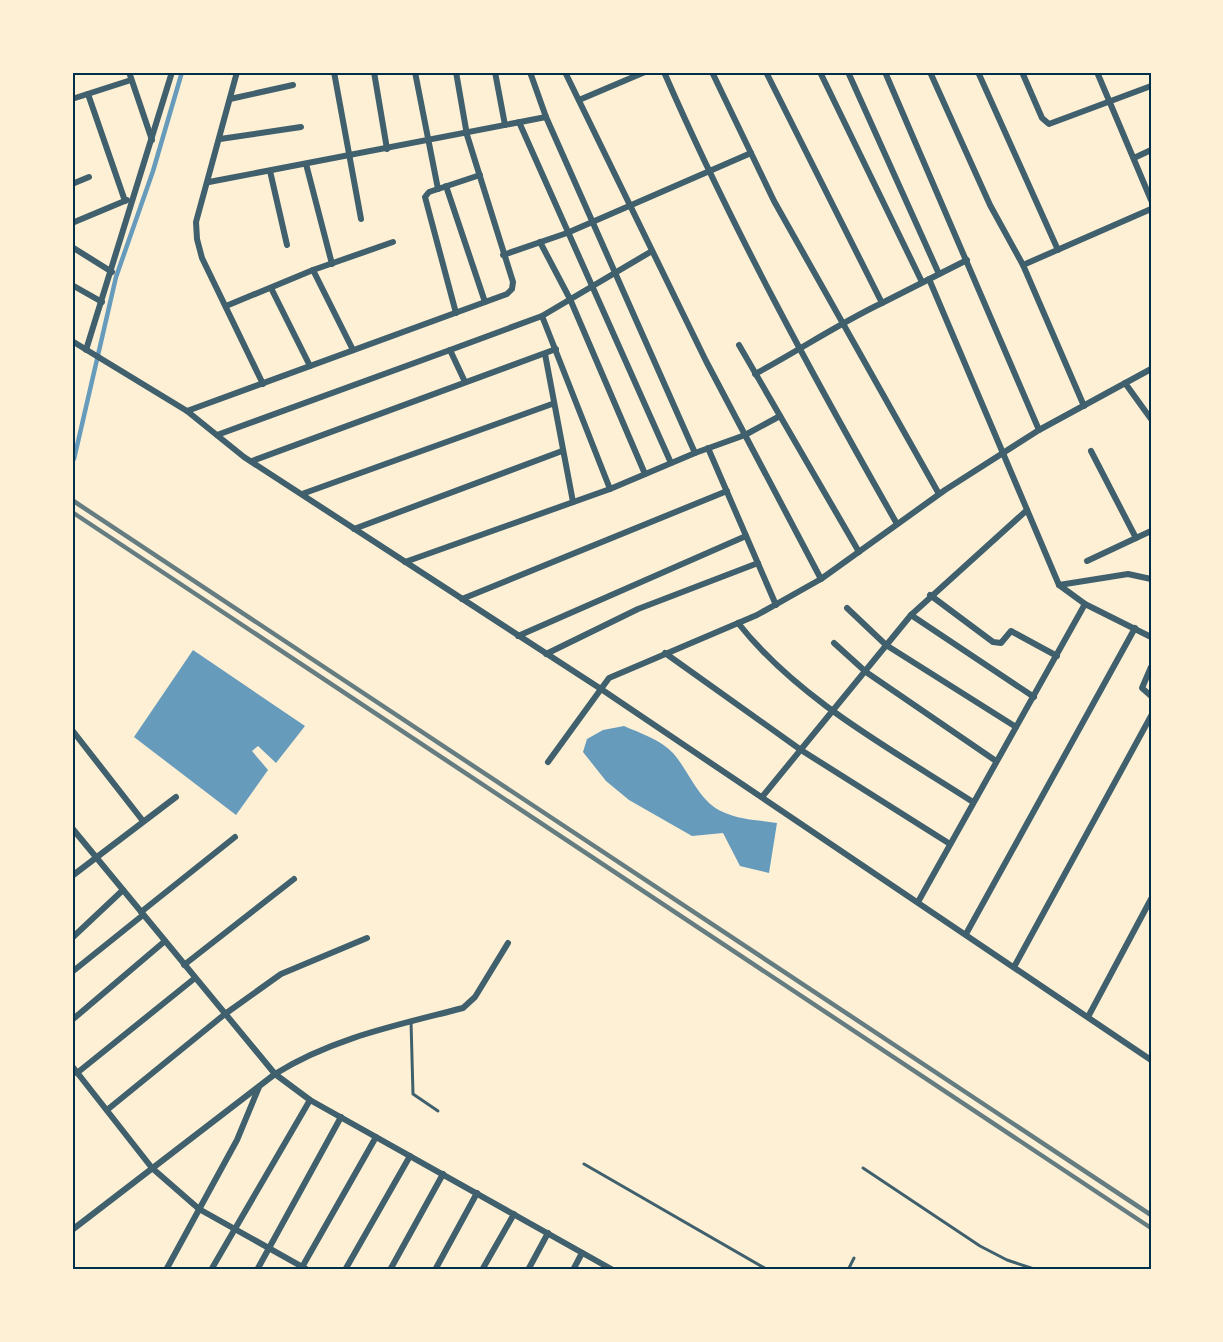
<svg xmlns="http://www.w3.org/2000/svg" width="1223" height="1342" viewBox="0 0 1223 1342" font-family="'IBM Plex Sans',sans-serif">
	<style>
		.water { fill: #669bbc }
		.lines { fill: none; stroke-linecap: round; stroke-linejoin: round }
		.stream { stroke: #669bbc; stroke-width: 4.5 }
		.service { stroke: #3f606c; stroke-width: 3 }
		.minor { stroke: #3f606c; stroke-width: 6 }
		.rail { stroke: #657d81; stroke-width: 4.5 }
		.neatline { fill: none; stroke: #003049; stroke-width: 2 }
	</style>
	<rect width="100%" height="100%" fill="#fdf0d5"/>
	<!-- water -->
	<g class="water">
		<path d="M193,650L305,726L276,763L258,746L252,751L268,770L236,815L134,737Z"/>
		<path d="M624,726C640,733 661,740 673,753C689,771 699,802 723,812C740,820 759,820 777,823L769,873L740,866L723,833L692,836L629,800L606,781L583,752L587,739L603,730Z"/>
	</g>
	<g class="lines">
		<!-- stream -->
		<path class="stream" d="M74,459L116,277L153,171L182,72"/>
		<!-- service -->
		<g class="service">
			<path d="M411,1021L413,1094L438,1111"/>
			<path d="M584,1164L768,1270"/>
			<path d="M863,1168L980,1246L1007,1260L1037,1270"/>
			<path d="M848,1270L854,1258"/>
		</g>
		<!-- minor -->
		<g class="minor">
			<path d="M129,72L152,140"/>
			<path d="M237,72L196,222L197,239L202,258L263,384"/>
			<path d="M334,72L361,219"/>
			<path d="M374,72L387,149"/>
			<path d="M415,72L438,189"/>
			<path d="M495,72L505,125"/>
			<path d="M530,72L546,117L695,453"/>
			<path d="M565,72L706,361L821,579"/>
			<path d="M664,72C732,228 813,376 897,524"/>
			<path d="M712,72L774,201L939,494"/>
			<path d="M820,72L922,282"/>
			<path d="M848,72L939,274"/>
			<path d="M885,72L1039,430"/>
			<path d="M930,72L990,205L1023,265L1084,406"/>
			<path d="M978,72L1058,250"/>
			<path d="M1022,72L1042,118L1049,124L1151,86"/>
			<path d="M1097,72L1151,200"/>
			<path d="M88,94L125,201"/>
			<path d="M72,99L131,80"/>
			<path d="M230,99L293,85"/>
			<path d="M579,100L645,72"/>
			<path d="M519,122L671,463"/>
			<path d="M220,139L301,127"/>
			<path d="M1134,158L1151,150"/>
			<path d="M306,164L332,264"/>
			<path d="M270,171L287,245"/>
			<path d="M209,182L546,117"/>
			<path d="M72,184L89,177"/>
			<path d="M446,186L485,302"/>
			<path d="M72,223L127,200"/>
			<path d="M540,242L570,299L645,474"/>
			<path d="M72,247L112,272"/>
			<path d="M503,255L567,233L751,153"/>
			<path d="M1023,265L1151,209"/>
			<path d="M313,270L353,350"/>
			<path d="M929,279L1059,585L1085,604L1151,637"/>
			<path d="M72,285L102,302"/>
			<path d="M271,288L310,366"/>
			<path d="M882,303L967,260"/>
			<path d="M226,306L313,270L393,242"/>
			<path d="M456,313L425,197L429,192L480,175"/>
			<path d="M72,341L187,411L244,457L601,689L1151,1060"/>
			<path d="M739,345L859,552"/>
			<path d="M86,350L172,72"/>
			<path d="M545,354L573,502"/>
			<path d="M755,374C798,351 838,324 882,303L766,72"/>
			<path d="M465,382L450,350L542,316"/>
			<path d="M1125,383L1151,419"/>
			<path d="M187,411L507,294L512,289L513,282L467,135L456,72"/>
			<path d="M217,435L450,350"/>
			<path d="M708,448L776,605"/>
			<path d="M1091,451L1136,538"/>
			<path d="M252,461L556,349"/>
			<path d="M610,489L542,316L652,251"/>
			<path d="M302,494L552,404"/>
			<path d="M354,529L562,451"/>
			<path d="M1087,561L1151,531"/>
			<path d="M405,562L610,489L695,453L745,435L780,416"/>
			<path d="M1059,585L1128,574L1151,579"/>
			<path d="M930,595L993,642L1001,643L1011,631L1057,656"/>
			<path d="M462,599L727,491"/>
			<path d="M847,608L886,645L1016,727"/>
			<path d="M911,615L1034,697"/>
			<path d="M738,623C799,700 891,749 973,802"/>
			<path d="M518,636L746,536"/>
			<path d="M834,643L866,672L996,761"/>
			<path d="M665,653L801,750L950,844"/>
			<path d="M546,654L638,609L758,563"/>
			<path d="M1151,667L1142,688L1151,696"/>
			<path d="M72,730L143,821"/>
			<path d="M548,762L609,678L757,615L821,579L945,490L1039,430L1151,369"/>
			<path d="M762,797L911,615L1027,510"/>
			<path d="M72,828L275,1074L310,1100L613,1270"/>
			<path d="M72,876L176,797"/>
			<path d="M918,902L1085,604"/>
			<path d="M141,912L235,837"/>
			<path d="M966,934L1135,628"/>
			<path d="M72,938L123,890"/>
			<path d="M184,965L294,879"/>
			<path d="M1014,967L1151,716"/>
			<path d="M72,972L143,915"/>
			<path d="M1088,1017L1151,899"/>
			<path d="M72,1020L165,941"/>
			<path d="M72,1066L152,1168L199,1209L308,1270"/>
			<path d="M77,1073L195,978"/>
			<path d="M107,1110L225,1014L281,974L367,938"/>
			<path d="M72,1230L275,1074C332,1038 398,1025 463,1008L475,997L508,943"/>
			<path d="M301,1269L376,1137"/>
			<path d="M166,1270L237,1140L259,1087"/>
			<path d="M211,1270L310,1100"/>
			<path d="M257,1270L341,1117"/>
			<path d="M345,1270L410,1156"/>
			<path d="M390,1270L443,1174"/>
			<path d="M435,1270L477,1193"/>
			<path d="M482,1270L514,1214"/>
			<path d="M528,1270L548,1233"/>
			<path d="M573,1270L582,1253"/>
		</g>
		<!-- rail -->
		<g class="rail">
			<path d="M72,500L1151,1215"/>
			<path d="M72,512L1151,1228"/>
		</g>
	</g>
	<!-- border -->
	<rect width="1223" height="1342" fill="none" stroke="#fdf0d5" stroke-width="147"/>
	<rect x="74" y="74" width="1076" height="1194" class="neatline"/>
</svg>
